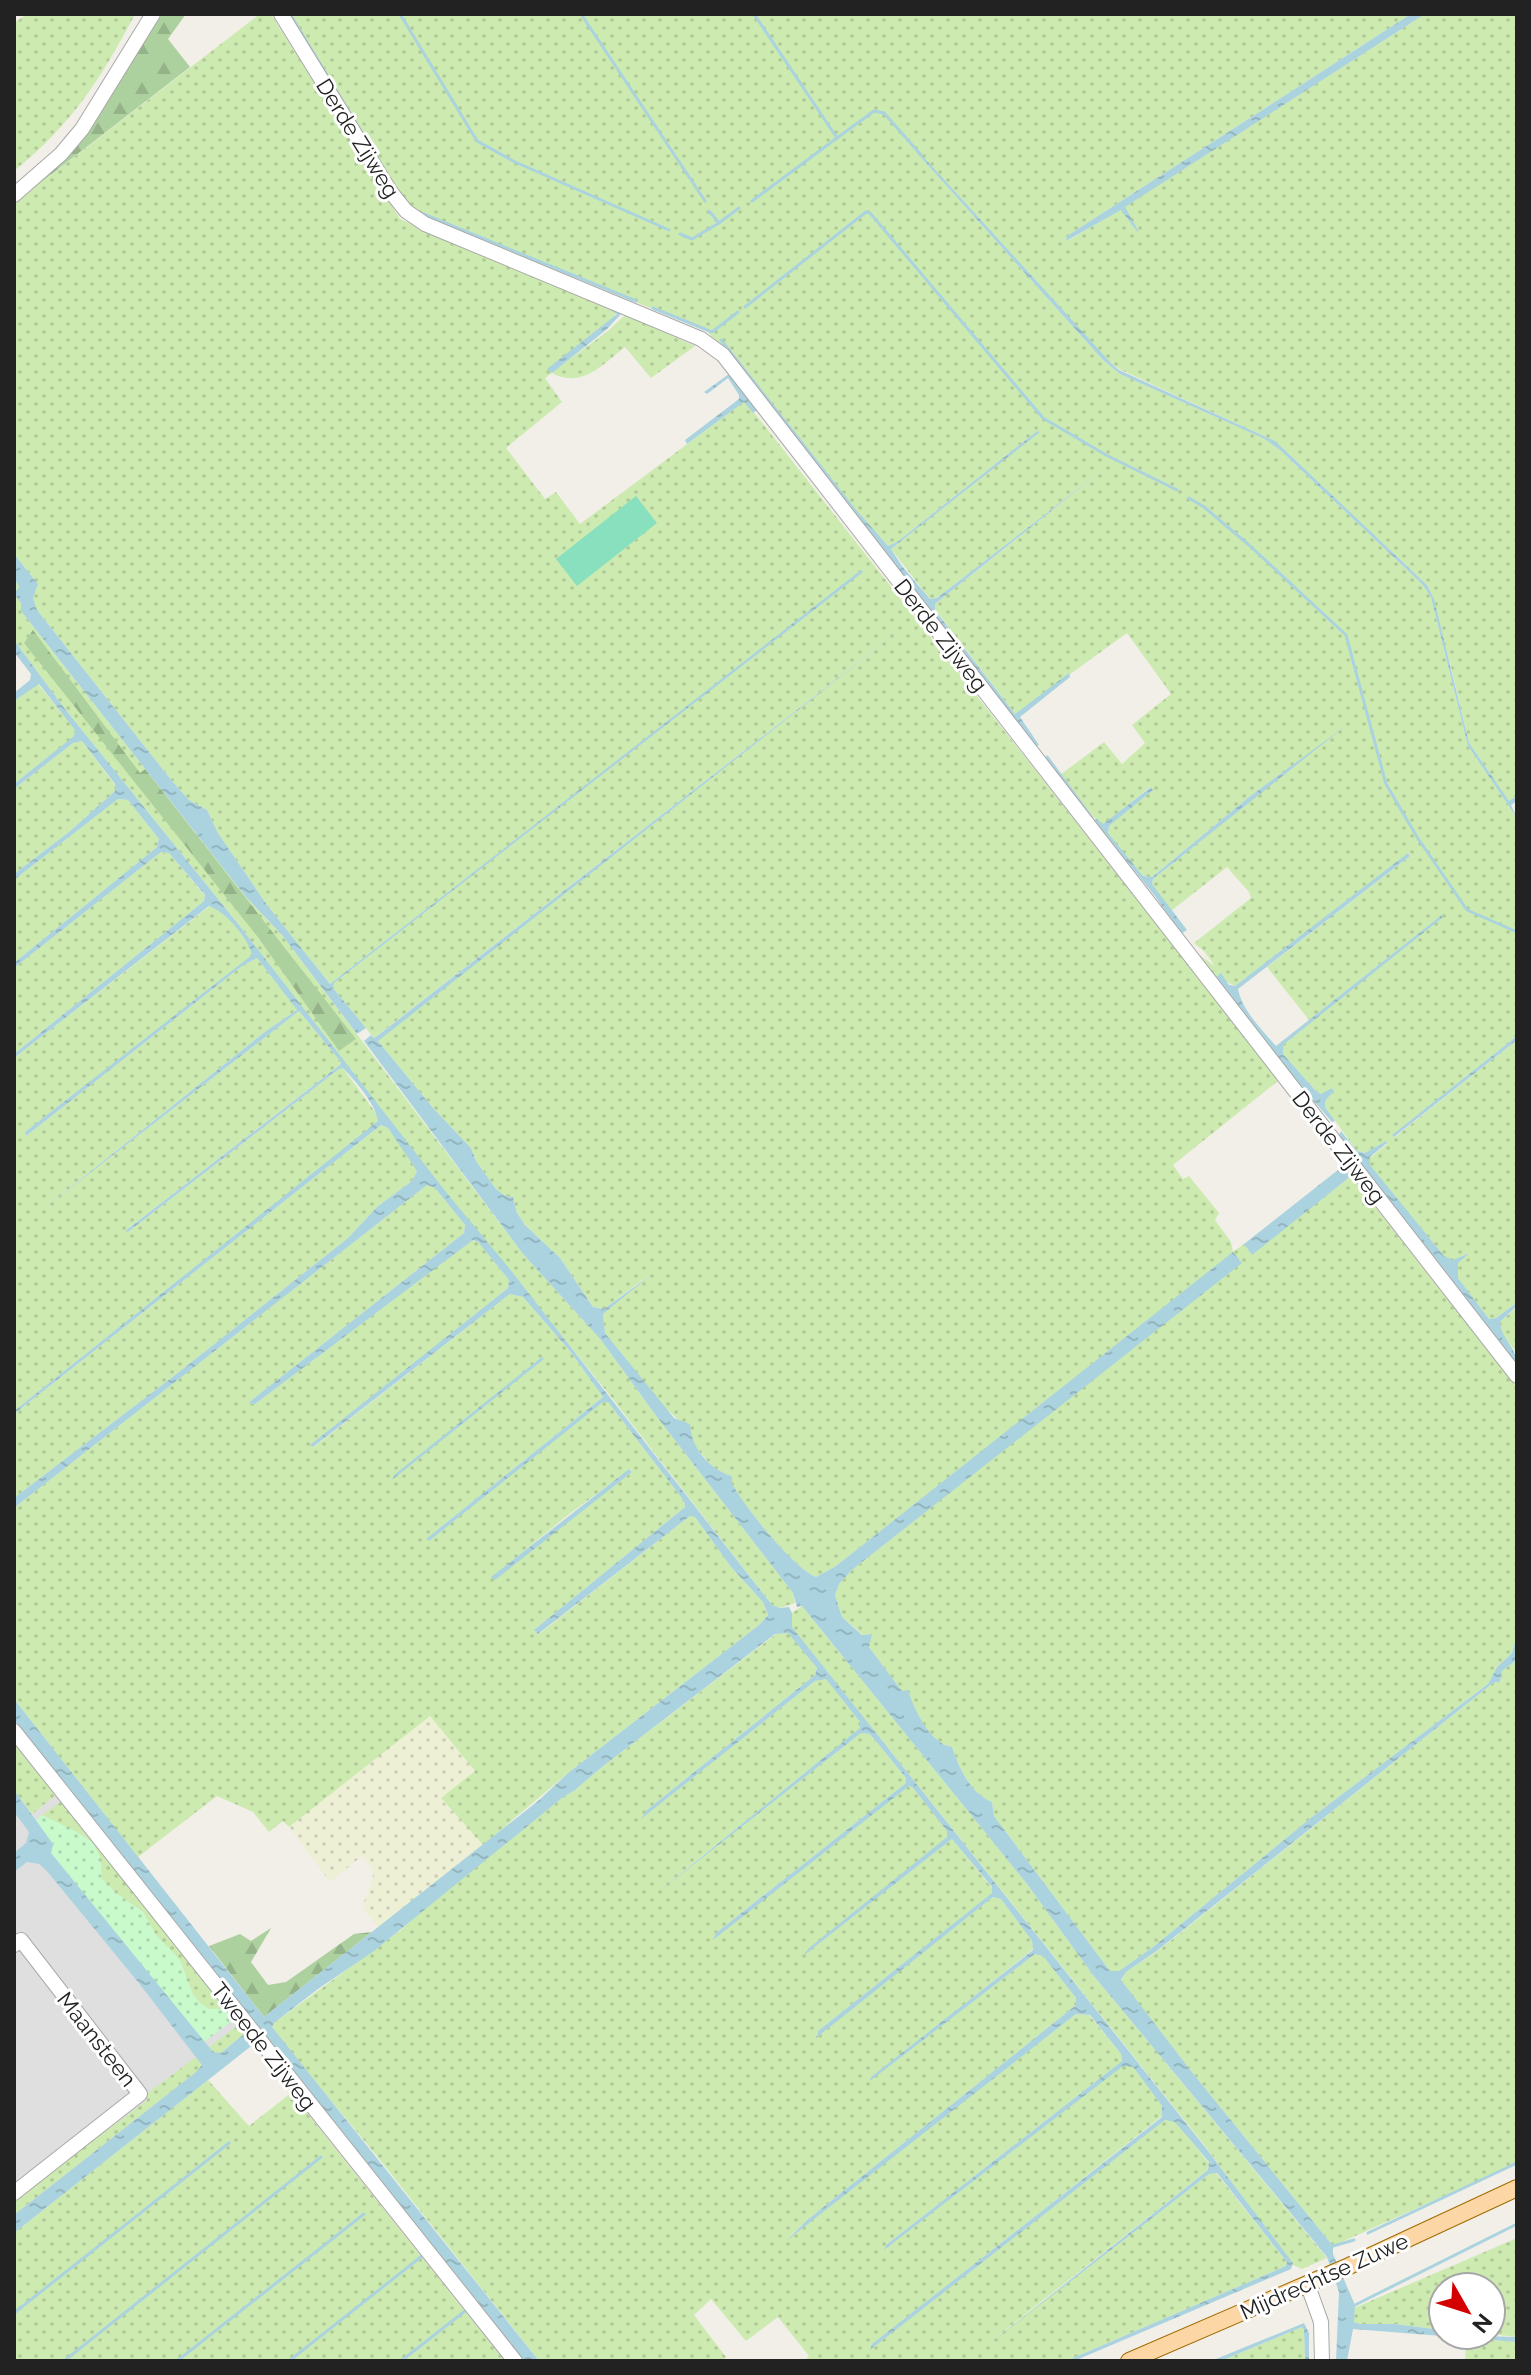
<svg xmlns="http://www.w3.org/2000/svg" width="1531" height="2375" viewBox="0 0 1531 2375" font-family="Raleway,sans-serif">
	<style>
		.residential { fill: #e0dfdf }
		.farmland { fill: url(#farmland-dots) }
		.grass { fill: url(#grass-dots); fill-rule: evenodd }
		.forest { fill: url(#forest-firs) }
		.park { fill: url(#park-dots) }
		.pitch { fill: #88e0be }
		.water { fill: url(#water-ripples) }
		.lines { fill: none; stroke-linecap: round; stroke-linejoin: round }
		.stream { stroke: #aad3df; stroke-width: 3 }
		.minor-casing { stroke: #a9a9a9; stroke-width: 16 }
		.major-casing { stroke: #a06b00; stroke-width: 18 }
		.minor { stroke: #fff; stroke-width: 14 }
		.major { stroke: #fcd6a4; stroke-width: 16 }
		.labels { text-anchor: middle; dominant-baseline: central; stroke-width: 6; stroke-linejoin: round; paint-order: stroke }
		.street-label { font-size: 22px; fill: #222; stroke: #fff }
	</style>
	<defs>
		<pattern id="farmland-dots" width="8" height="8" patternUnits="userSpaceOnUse" patternTransform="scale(2)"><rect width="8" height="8" fill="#eef0d5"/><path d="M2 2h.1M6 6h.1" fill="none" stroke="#ccceb7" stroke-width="1.8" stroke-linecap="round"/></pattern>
		<pattern id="grass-dots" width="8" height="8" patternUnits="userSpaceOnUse" patternTransform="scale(2)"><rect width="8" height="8" fill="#cdebb0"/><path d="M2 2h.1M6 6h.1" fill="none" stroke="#b0c997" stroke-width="1.8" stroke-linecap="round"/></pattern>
		<pattern id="forest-firs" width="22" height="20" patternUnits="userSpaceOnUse" patternTransform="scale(2)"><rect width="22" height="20" fill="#add19e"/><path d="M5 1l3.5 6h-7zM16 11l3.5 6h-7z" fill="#95b388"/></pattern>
		<pattern id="park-dots" width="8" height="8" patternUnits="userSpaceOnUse" patternTransform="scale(2)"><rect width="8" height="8" fill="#c8facc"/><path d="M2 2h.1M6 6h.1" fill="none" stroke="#acd6af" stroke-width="1.8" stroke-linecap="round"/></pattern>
		<pattern id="water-ripples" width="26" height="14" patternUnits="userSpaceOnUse" patternTransform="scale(2)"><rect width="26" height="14" fill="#aad3df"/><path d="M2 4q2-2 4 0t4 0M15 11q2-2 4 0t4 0" fill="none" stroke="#92b5bf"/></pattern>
	</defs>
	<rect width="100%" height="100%" fill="#f2efe9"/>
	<!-- residential -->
	<path class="residential" d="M14,1720L256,2025L14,2215Z"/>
	<!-- farmland -->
	<path class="farmland" d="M430,1716L475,1772L441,1799L483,1845L378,1928L362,1907L373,1879L372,1868L362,1856L330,1882L289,1827Z"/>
	<!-- grass -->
	<g class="grass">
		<path d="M27,14H135C101,79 72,124 14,171V23Z"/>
		<path d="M260,14H271L400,219L617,312L612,320L551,373L608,331L625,315L695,346L651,378L625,347C602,365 582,389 552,373L545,378L562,402L506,448L545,499L556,492L580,524L745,401L1135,897L1222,1001L1278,1081L1173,1165L1183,1179L1189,1176L1219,1213L1215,1220L1231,1242L1233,1252L1244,1244L1252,1254L1351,1176L1517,1388V1634L1512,1653L1497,1667L1488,1684L1312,1817L1153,1947L1119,1971H1110L994,1816L992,1802C970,1793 959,1768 952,1747C930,1744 914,1710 908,1691H902L869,1647L871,1634L863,1635L842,1617L835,1595L839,1584L852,1570L1241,1262L1233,1253L836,1566L816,1577C792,1567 746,1508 731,1484L732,1476L721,1473L711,1465L692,1443L682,1423L664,1407L605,1333L603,1314L652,1273L604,1309L593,1307L560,1258L525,1225L517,1213L513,1197L505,1196L496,1189L476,1161L471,1148L433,1108L377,1040L906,625L374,1038L333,988L334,983L862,571L330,984L267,905L218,833L207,810L189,800L172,781L37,610L33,598L38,584L14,554V203Z"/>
		<path d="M291,14H1411L1067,236V241L1122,209L1137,232L1138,230L1124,207L1425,14H1517V796L1509,802L1469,743L1451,667L1427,585L1274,441L1119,369L1100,354L1028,272L917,153L1102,359L1120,374L1266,439L1280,450L1422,584L1431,597L1468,746L1517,818V1036L1393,1135L1395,1137L1517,1040V1306L1515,1304L1496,1318L1489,1319L1458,1278V1263L1470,1253L1453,1261L1444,1256L1369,1165L1370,1158L1387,1144L1386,1141L1366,1153L1357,1151L1325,1107V1101L1334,1091L1321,1094L1316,1091L1283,1054V1045L1442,915L1309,1020L1267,967L1410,856L1409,853L1235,986L1216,977L1185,945L1215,966L1204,951L1194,943L1251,898L1249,892L1227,867L1171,911L1152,884L1153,879L1320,745L1249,797L1152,877L1143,876L1108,834L1109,826L1153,789L1150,787L1103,825L1096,820L1060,775L1104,742L1122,764L1145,743L1132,725L1171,694L1127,633L1015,714L935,609V604L1104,469L937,598L930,599L891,549L1039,432L1037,431L897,542L888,546L861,515L857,517L707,331L421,215L400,194Z"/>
		<path d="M14,577L19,587L15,594L21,603V611L246,897L282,935L523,1254L601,1340L657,1417L793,1593L795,1603L780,1608L772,1605L608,1393L446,1193L239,925L65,709L14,640Z"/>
		<path d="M38,684L75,729V736L14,784V701Z"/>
		<path d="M82,741L115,785V791L69,832L14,874V789L73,743Z"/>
		<path d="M118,799L128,800L159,839L157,847L14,963V880Z"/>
		<path d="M161,852L169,853L205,896L204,901L14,1054V968Z"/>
		<path d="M210,906C226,911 249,939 253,956L25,1132L26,1136L242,966L257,958L297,1010L266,1031L42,1210L299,1011L341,1062L340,1065L126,1230L128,1232L339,1069L343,1068L378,1116V1122L14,1411V1058Z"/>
		<path d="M381,1125L388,1128L416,1165L417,1171L412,1181L378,1206L348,1238L179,1372L14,1498V1414Z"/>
		<path d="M427,1185L435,1188L465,1225L464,1233L248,1403L255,1404L472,1240L478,1242L509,1280L508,1288L311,1445L314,1447L510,1294L523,1297L570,1351L603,1397L426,1539L603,1402H608L684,1501L685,1507L534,1630L539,1634L690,1516L695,1517L731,1567L763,1602L768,1615L759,1625L568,1773L483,1845L441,1798L475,1771L430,1716L289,1827L283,1821L269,1832L253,1812L217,1796L138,1857L14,1699V1508ZM630,1469L632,1472L491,1578L568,1515Z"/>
		<path d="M1517,1307V1353L1501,1333L1500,1322Z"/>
		<path d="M802,1606L1027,1884L1093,1975L1327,2258L1302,2269L1293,2265L1205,2146L791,1626L792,1613Z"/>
		<path d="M789,1633L817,1668L815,1675L647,1810L644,1816L815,1681L826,1678L860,1722L861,1728L660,1890L861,1733L870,1734L906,1778V1783L716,1933L714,1938L908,1786L913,1788L948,1831V1837L806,1953L952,1839L992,1888L993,1893L818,2031L816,2036L993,1897L1001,1899L1032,1941L1033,1949L870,2080L1035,1954L1043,1956L1076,1998V2005L806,2221L787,2239L1076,2014L1089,2015L1121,2054L1122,2061L886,2245L885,2249L1123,2065L1133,2067L1162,2106V2116L873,2344L871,2348L1165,2120L1175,2121L1209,2163L1208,2170L989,2343L1209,2174L1216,2173L1287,2262L1286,2266L1066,2361H804L809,2356L778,2317L746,2341L711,2299L694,2315L726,2357L722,2361H539L376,2155L284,2044L272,2027L274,2023L401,1930L430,1902L562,1798L575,1790L602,1767L776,1634Z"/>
		<path d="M1517,1660V2163L1333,2246L1195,2076L1121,1981L1126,1972L1159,1950L1493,1683L1500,1682L1502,1671Z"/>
		<path d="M14,1739L57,1794L32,1814L14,1790Z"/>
		<path d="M63,1800L231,2009H209L200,2003L193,1995L180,1960L156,1935L143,1912L116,1893L102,1879L100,1857L86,1837L42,1815Z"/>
		<path d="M237,2026H241L246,2033L221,2053H213L209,2047Z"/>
		<path d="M196,2057L202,2065L196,2072L14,2215V2200L103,2128L109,2129L147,2100L148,2093Z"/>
		<path d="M208,2080L249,2126L291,2093L505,2361H14V2233Z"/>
		<path d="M1517,2238V2337L1491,2334V2287H1443V2330L1394,2324H1360L1353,2322L1354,2308Z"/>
		<path d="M1302,2327L1304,2330L1305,2361H1221Z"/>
		<path d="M1466,2338L1517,2342V2361H1465Z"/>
	</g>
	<!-- forest -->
	<g class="forest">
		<path d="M162,14H186L168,39L190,67L14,203L76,145L99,116L152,24Z"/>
		<path d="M33,630L140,773L145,769L356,1039L339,1051L257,936L24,643Z"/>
		<path d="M271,1928L251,1962L268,1985L286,1982L354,1934L372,1932L264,2017L209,1946L240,1934L251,1941Z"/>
	</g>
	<!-- park -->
	<path class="park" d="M42,1815L75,1831L93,1843L100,1857L102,1879L116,1893L143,1912L156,1935L180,1960L193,1995L200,2003L209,2009H231L234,2016L232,2021L204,2042L51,1853L53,1844L36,1820Z"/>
	<!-- pitch -->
	<path class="pitch" d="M636,496L657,523L577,586L556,559Z"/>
	<!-- water -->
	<g class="water">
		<path d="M1411,14H1425L1125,207L1138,230V233L1121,210L1066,241L1067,236Z"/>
		<path d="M919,152L1111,363L1119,370L1275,441L1427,585L1434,599L1469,743L1509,801L1517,796V801L1511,805L1517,818L1468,746L1431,597L1422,584L1280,450L1265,439L1120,374L1102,359L917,153Z"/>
		<path d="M587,297L628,317L621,314L606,330L552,373L547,369L617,314Z"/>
		<path d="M729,374L757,410L753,413L744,402L687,444L685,440L739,399V395L728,378L707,394L704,392Z"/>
		<path d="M1037,431L1040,432L891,549L902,566L930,599L937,598L1105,468L935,604V610L1015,714L1069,673L1070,677L1020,717L1039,745L1036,746L857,517L861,515L888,546L897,542Z"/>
		<path d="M14,554L38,584L33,598L37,610L172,781L189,800L207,810L218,833L267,905L330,984L861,570L863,572L334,983L333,988L366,1028L357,1034L282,935L246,897L21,611V603L14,594L19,587L14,577Z"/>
		<path d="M906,625L378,1041L433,1108L471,1148L476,1161L496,1189L505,1196L513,1197L517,1213L525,1225L560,1258L593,1307L604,1309L652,1274L603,1314L605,1333L674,1418L690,1424C691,1448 710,1470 732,1476V1484C746,1508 792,1567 816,1577L836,1566L1233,1252L1242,1263L852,1570L839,1584L835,1595L842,1617L862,1635L872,1634L869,1647L902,1691L908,1690C914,1709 930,1744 952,1747C959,1768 970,1793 992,1802L994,1816L1110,1971H1119L1153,1947L1312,1817L1488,1684L1497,1667L1512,1653L1517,1634V1660L1502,1671L1500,1682L1493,1683L1158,1950L1126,1972L1121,1980L1195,2076L1333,2246V2254L1355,2305L1354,2322L1360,2324H1394L1443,2330V2335L1517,2337V2342L1353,2329L1347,2361H1336L1339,2292L1327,2257L1093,1975L1027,1884L802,1606L797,1607L793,1593L657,1417L601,1340L523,1254L364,1041L371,1035L374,1038L377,1036Z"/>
		<path d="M14,640L65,709L239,925L446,1192L509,1268L772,1605L780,1608L789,1607L792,1613V1627L1205,2147L1293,2263L1291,2269L1074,2361H1066L1286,2266L1287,2262L1217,2173L1209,2174L987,2346L1208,2170L1209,2162L1175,2122L1165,2120L870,2350L872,2344L1162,2117V2106L1133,2067L1123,2066L884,2250L886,2245L1122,2061L1121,2054L1090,2015L1076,2014L786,2241L806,2221L1076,2005V1998L1043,1956L1035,1954L870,2081L871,2077L1033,1950L1032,1941L1001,1899L993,1897L816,2038L818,2031L992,1893V1887L952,1839L803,1956L809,1948L947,1837V1831L913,1788L909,1786L713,1940L716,1933L906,1783V1778L870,1734L861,1733L656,1894L860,1728V1722L826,1679L815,1681L641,1819L647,1810L815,1675L817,1668L788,1633L775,1634L602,1767L575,1790L562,1798L374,1951L318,1989L274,2023L272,2027L539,2361H523L264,2036L14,2233V2215L196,2072L202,2065L138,1982L46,1870L39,1864L27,1862L14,1872V1853L26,1843L29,1832L14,1812V1790L53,1844L51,1853L213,2052L221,2053L255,2025L14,1720V1699L264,2017L538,1801L568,1773L759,1625L768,1615L763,1602L731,1567L695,1517L690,1516L538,1634L534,1630L685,1507L684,1501L608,1402H603L429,1541L426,1539L603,1397L570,1351L523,1297L510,1294L313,1447L310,1445L508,1288L509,1280L478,1242L473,1240L255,1404L248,1403L464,1233L465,1225L435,1188L427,1185L14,1508V1498L179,1372L348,1238L378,1206L412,1181L417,1171L388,1128L381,1125L14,1414V1411L378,1121C375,1103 356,1082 343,1068L339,1069L128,1232L125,1231L340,1065L341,1062L299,1011L41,1211L266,1031L297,1010L257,958L242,966L26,1136L25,1132L252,955C249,939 225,911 209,906L14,1058V1054L204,901L205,895L169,853L161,852L14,968V963L157,847L159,839L128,800L118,799L14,880V874L69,832L115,791V784L82,741L73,743L14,789V784L74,736L75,730L39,684L14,701V693L30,680L31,674L14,652Z"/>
		<path d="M1348,724L1153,879L1152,884L1187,930L1181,934L1155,896L1093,820L1097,819L1103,824L1151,787L1153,790L1109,826L1108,833L1143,876L1152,877L1249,797Z"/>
		<path d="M1408,853L1410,856L1238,989C1242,1010 1262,1030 1276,1046L1443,914L1442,918L1283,1045V1054L1316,1091L1321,1094L1332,1088L1334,1091L1325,1101V1107L1335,1121L1332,1122L1269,1049L1215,978L1221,973L1229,985L1235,986Z"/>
		<path d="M1517,1036V1040L1394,1137L1392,1135Z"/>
		<path d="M1341,1131L1357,1151L1365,1153L1386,1141L1387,1143L1370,1157V1165L1444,1256L1453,1260L1470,1253L1458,1263V1278L1489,1319L1496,1318L1515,1304L1517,1306L1500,1322C1501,1339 1517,1347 1517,1365L1406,1226L1339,1135Z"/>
		<path d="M1343,1166L1351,1176L1252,1255L1244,1244Z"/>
		<path d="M542,1357L544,1359L392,1480L394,1475Z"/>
		<path d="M629,1469L632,1472L495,1580L491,1577Z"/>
		<path d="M1304,2323L1309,2333V2361H1305L1304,2330L1302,2327L1221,2361H1211Z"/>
	</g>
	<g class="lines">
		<!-- stream -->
		<g class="stream">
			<path d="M290,14L365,138"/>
			<path d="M400,14L477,141L513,161L669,230"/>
			<path d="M581,14L705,201"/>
			<path d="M837,138L874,111L884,113L921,155"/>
			<path d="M752,201L837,138L754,14"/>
			<path d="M421,213L636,301"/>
			<path d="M719,223L739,208"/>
			<path d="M680,234L692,239L719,223L709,211"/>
			<path d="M745,307L866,212L870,213L1043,418L1106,455L1177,490"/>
			<path d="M653,308L712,332L738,312"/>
			<path d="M721,340L860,517"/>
			<path d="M1189,498L1204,507L1249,545L1346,635L1386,784L1417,837L1467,910L1517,932"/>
			<path d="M1047,757L1092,818"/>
			<path d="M1368,2233L1517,2163"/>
			<path d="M1333,2246L1354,2240"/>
			<path d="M1355,2305L1517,2224"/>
			<path d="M14,2313L229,2143"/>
			<path d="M64,2361L321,2157"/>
			<path d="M177,2361L364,2214"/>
			<path d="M289,2361L422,2256"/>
			<path d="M401,2361L465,2311"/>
		</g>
		<!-- minor casing -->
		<g class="minor-casing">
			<g id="minor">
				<path d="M281,14L390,191L406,211L425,224L701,339L723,355L1517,1376"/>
				<path d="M14,195L61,154L82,129L153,14"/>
				<path d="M14,1731L515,2361"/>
				<path d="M14,1945L21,1940L140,2094L14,2193"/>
				<path d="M1307,2283L1321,2322L1322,2361"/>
			</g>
		</g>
		<!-- major casing -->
		<g class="major-casing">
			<path id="major" d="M1129,2361L1349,2266L1517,2188"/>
		</g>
		<!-- minor -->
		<use href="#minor" class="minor"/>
		<!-- major -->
		<use href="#major" class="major"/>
	</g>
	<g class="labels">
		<!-- street labels -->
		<g class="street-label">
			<text transform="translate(358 138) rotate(58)">Derde Zijweg</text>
			<text transform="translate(941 635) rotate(52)">Derde Zijweg</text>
			<text transform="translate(1339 1147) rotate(52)">Derde Zijweg</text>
			<text transform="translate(97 2039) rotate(52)">Maansteen</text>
			<text transform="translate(264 2046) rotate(52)">Tweede Zijweg</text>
			<text transform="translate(1324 2276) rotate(-24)">Mijdrechtse Zuwe</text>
		</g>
	</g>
	<!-- border -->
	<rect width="1531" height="2375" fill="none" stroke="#222222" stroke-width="32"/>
	<!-- north arrow -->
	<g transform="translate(1467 2311) rotate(129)"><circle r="38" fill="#ffffff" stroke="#a7a7a7" stroke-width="2"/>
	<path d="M0-6L14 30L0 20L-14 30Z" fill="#d40000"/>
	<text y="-12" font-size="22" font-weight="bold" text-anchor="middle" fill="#222222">N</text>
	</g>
</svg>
